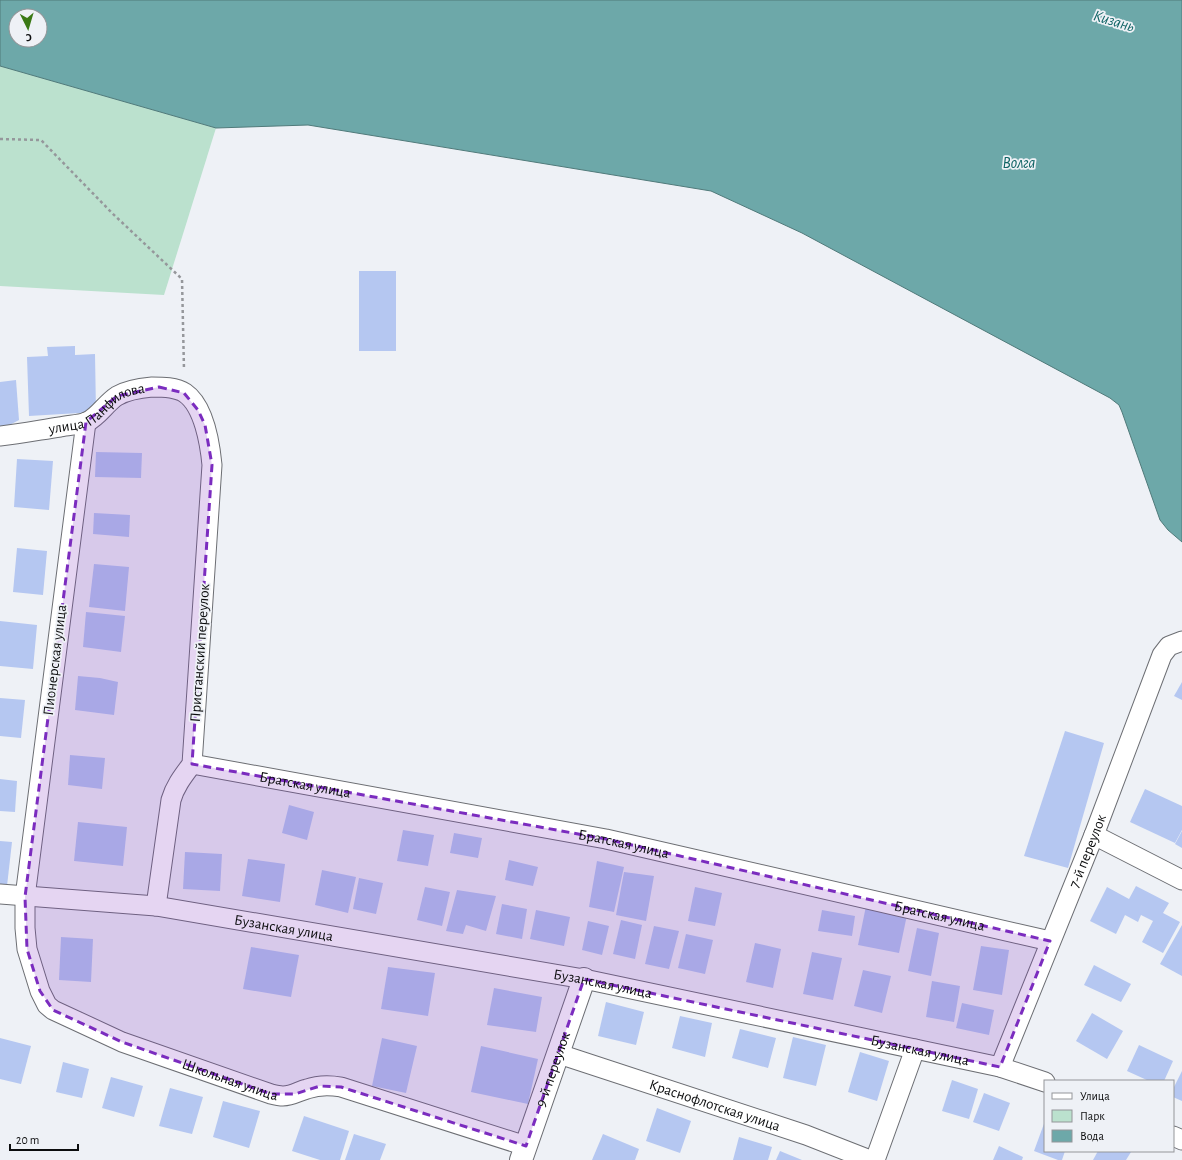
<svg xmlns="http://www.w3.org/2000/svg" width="1182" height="1160" viewBox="0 0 1182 1160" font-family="'Alegreya Sans',sans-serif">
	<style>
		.green { fill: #bbe1ce }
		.water { fill: #6da8a9; stroke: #507a7a; fill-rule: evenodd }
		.building { fill: #b5c7f1 }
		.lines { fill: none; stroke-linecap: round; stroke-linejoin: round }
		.minor-casing { stroke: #6c6e73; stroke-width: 21 }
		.tertiary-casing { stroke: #6c6e73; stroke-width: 24 }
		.path { stroke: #95979b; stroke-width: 2.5; stroke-dasharray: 3 3; stroke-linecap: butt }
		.minor { stroke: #fff; stroke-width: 19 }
		.tertiary { stroke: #fff; stroke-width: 22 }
		.marked { fill: #7b2cbf; fill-opacity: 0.2; stroke: #7b2cbf; stroke-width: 3; stroke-dasharray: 8 5; stroke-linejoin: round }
		.labels { text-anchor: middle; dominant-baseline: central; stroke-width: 3.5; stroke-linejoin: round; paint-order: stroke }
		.street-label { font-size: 15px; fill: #0c0d0e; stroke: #eef1f6 }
		.water-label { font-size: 16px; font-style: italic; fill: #106465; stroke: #eef1f6 }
	</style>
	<rect width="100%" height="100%" fill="#eef1f6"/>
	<!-- green -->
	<path class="green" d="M0,66L216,128L164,295L0,286Z"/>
	<!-- water -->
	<path class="water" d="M0,0H1182V542L1168,530L1160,520L1122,412L1119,405L1110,398L802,233L711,191L308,125L216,128L0,66ZM16,16H40V40H16Z"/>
	<!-- building -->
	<g class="building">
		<rect x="359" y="271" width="37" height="80"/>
		<path d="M75,346V355L95,354L96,412L29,416L27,357L48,356L47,347Z"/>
		<path d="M16,380L19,420L0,430V382Z"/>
		<path d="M96,452L142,453L141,478L95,477Z"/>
		<path d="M17,459L53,461L49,510L14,507Z"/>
		<path d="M94,513L130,515L129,537L93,534Z"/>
		<path d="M17,548L47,551L43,595L13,592Z"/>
		<path d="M94,564L129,567L125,611L89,607Z"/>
		<path d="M86,612L125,616L121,652L83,647Z"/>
		<path d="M0,621L37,625L33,669L0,666Z"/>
		<path d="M78,676L100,678L118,682L114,715L75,710Z"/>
		<path d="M1182,682V700L1174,696Z"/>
		<path d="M0,698L25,700L21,738L0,736Z"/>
		<path d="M1065,731L1104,743L1068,868L1024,856Z"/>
		<path d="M70,755L105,758L102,789L68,785Z"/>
		<path d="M0,779L17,781L15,812L0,811Z"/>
		<path d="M1145,789L1182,806V830L1175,843L1130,822Z"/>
		<path d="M289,805L314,812L307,840L282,833Z"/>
		<path d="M78,822L127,827L123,866L74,861Z"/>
		<path d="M403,830L434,835L428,866L397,861Z"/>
		<path d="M1182,831V848L1175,844Z"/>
		<path d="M454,833L482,838L478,858L450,853Z"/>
		<path d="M0,841L12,842L7,886L0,885Z"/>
		<path d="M185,852L222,854L220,891L183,889Z"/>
		<path d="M248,859L285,864L280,902L242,896Z"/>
		<path d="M509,860L538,867L533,886L505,880Z"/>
		<path d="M597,861L624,867L614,912L589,907Z"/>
		<path d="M322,870L356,877L348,913L315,905Z"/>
		<path d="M624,872L654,876L646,921L616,915Z"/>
		<path d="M359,878L383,883L376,914L353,909Z"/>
		<path d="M1136,886L1169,903L1163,913L1180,922L1163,953L1142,942L1153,921L1141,915L1138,922L1125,915L1116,934L1090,921L1107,887L1129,899Z"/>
		<path d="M425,887L450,892L442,926L417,920Z"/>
		<path d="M695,887L722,893L715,926L688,921Z"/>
		<path d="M457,890L496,896L486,931L466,925L463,934L446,931Z"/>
		<path d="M502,904L527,909L522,939L496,934Z"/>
		<path d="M866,906L907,915L899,953L858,945Z"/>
		<path d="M536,910L570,917L564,946L530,939Z"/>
		<path d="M822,910L855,916L852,936L818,931Z"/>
		<path d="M621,920L642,925L635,959L613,954Z"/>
		<path d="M588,921L609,926L602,955L582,950Z"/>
		<path d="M1182,925V976L1160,964Z"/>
		<path d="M654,926L679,931L669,969L645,964Z"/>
		<path d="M917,928L939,933L931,976L908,971Z"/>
		<path d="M686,934L713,940L705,974L678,968Z"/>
		<path d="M61,937L93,939L91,982L59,980Z"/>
		<path d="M755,943L781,949L773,988L746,982Z"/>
		<path d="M981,946L1009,950L1002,995L973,990Z"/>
		<path d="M251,947L299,955L291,997L243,989Z"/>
		<path d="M812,952L842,958L833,1000L803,994Z"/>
		<path d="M1094,965L1131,984L1121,1002L1084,985Z"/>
		<path d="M388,967L435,973L428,1016L381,1009Z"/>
		<path d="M863,970L891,976L882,1013L854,1006Z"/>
		<path d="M932,981L960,986L954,1022L926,1017Z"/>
		<path d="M494,988L542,997L536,1032L487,1025Z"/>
		<path d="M606,1002L644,1012L636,1045L598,1036Z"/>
		<path d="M962,1003L994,1010L989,1035L956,1028Z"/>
		<path d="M1092,1013L1123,1031L1107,1059L1076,1041Z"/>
		<path d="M680,1016L712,1023L705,1057L672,1048Z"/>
		<path d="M740,1029L776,1038L768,1068L732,1058Z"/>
		<path d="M793,1037L826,1045L816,1086L783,1078Z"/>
		<path d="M0,1038L31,1046L21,1084L0,1079Z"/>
		<path d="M382,1038L417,1046L406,1093L372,1086Z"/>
		<path d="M1139,1045L1173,1061L1164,1081H1149L1127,1071Z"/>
		<path d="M481,1046L538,1059L528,1104L471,1092Z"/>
		<path d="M860,1052L889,1061L877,1101L848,1092Z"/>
		<path d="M63,1062L89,1069L82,1098L56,1092Z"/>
		<path d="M1182,1071V1101L1173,1097V1089Z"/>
		<path d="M111,1077L143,1086L134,1117L102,1108Z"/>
		<path d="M952,1080L978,1089L969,1119L942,1111Z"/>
		<path d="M170,1088L203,1097L192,1134L159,1126Z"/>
		<path d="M984,1093L1010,1103L999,1131L973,1122Z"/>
		<path d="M223,1101L260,1111L249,1148L213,1137Z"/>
		<path d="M657,1108L691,1121L680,1153L646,1141Z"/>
		<path d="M304,1116L349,1131L340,1160H320L292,1151Z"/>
		<path d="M1045,1121V1151H1065L1062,1160H1058L1034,1151Z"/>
		<path d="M354,1134L386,1144L380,1160H345Z"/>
		<path d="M603,1134L639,1149L635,1160H592Z"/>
		<path d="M739,1137L772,1147L768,1160H733Z"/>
		<path d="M999,1146L1023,1157L1022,1160H993Z"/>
		<path d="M780,1151L802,1160H776Z"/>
		<path d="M1098,1151H1129L1131,1152L1126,1160H1093Z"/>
	</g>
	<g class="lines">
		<!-- minor casing -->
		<g class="minor-casing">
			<g id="minor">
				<path id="s1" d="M86,422L25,897V928L27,949L40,991L47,1005L53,1010L122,1042L271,1094C275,1095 279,1096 283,1096C292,1096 299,1091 307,1089C318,1085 330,1085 341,1087L526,1146"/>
				<path id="s2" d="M0,436C20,434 40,430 60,427C69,425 79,425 87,422C99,416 106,403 117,396C127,390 141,388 152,387C162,387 176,387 185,393C204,406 210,444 212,465L192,764C183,776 175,786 171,800L156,906"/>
				<path id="s3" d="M192,764L606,839L1050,941"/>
				<path d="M1094,835L1182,880"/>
				<path id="s4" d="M0,894L156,906L584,979L1000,1067L1045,1082"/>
				<path id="s5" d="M559,1054L806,1135L870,1160"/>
				<path id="s6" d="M1000,1067L1094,835L1162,655L1169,646L1182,641"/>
				<path d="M1173,1136L1182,1140"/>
				<path d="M875,1160L915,1049"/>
			</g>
		</g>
		<!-- tertiary casing -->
		<g class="tertiary-casing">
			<g id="tertiary">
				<path id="s7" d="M521,1160L584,979"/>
			</g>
		</g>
		<!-- path -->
		<path class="path" d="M0,139L41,140L112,213L182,279L184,370"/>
		<!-- minor -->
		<use href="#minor" class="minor"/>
		<!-- tertiary -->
		<use href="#tertiary" class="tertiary"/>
	</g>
	<!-- marked area -->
	<path class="marked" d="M159,387L184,393L198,410L205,425L212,465L192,764L606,839L1050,941L1000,1067L584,979L526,1146L341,1087L320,1086L295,1094H271L122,1042L53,1010L40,991L27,949L25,897L86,422L117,396Z"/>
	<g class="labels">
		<!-- street labels -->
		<g class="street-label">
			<text stroke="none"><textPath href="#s2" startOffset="103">улица Панфилова</textPath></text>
			<text transform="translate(200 653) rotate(-86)">Пристанский переулок</text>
			<text transform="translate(55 660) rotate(-83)">Пионерская улица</text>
			<text stroke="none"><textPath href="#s3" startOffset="115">Братская улица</textPath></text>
			<text stroke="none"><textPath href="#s3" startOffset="439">Братская улица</textPath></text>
			<text stroke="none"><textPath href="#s6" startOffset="233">7-й переулок</textPath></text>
			<text stroke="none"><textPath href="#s3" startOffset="763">Братская улица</textPath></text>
			<text stroke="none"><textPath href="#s4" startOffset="286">Бузанская улица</textPath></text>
			<text stroke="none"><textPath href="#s4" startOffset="610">Бузанская улица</textPath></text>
			<text stroke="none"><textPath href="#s4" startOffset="934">Бузанская улица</textPath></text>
			<text stroke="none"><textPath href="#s7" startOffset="96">9-й переулок</textPath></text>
			<text stroke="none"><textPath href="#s1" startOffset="789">Школьная улица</textPath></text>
			<text stroke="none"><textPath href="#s5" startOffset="164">Краснофлотская улица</textPath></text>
		</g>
		<!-- water labels -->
		<g class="water-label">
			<text transform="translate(1114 21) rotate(17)">Кизань</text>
			<text x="1019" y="163">Волга</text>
		</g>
	</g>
	<!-- legend -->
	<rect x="1044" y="1080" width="130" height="72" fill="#eef1f6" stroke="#949699"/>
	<rect x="1052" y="1093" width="20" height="6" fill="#ffffff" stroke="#949699"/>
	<text x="1080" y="1100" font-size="12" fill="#0c0d0e">Улица</text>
	<rect x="1052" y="1110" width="20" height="12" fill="#bbe1ce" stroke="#949699"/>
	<text x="1080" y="1120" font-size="12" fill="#0c0d0e">Парк</text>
	<rect x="1052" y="1130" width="20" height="12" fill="#6da8a9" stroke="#949699"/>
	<text x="1080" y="1140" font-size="12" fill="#0c0d0e">Вода</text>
	<!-- north arrow -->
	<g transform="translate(28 28) rotate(175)"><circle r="19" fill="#eef1f6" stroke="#949699"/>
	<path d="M0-3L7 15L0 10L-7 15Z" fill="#3a7915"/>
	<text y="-6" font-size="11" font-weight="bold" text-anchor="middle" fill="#0c0d0e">С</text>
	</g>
	<!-- scale -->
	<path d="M10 1144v6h68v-6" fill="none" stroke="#0c0d0e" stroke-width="2"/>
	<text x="16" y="1144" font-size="12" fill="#0c0d0e" stroke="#eef1f6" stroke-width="3" paint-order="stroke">20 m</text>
</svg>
